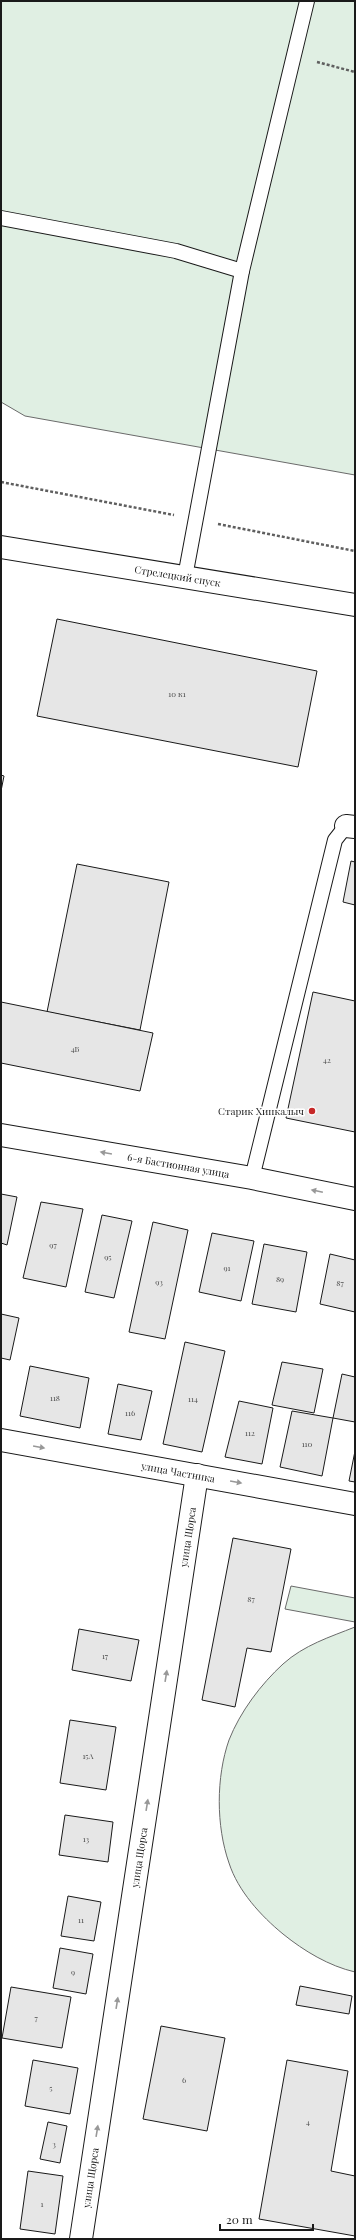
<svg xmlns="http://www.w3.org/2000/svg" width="356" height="2240" viewBox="0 0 356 2240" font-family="'Playfair Display',serif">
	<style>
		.green { fill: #e0efe3; stroke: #6a6a6a }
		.building { fill: #e6e6e6; stroke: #1a1a1a }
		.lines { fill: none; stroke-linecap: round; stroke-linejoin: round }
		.service-casing { stroke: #1a1a1a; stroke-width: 16 }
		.minor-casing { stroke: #1a1a1a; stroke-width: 24 }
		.secondary-casing { stroke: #1a1a1a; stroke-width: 24 }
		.path { stroke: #5f5f5f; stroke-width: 2.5; stroke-dasharray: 3 2; stroke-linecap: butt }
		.service { stroke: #fff; stroke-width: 14 }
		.minor { stroke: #fff; stroke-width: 22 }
		.secondary { stroke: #fff; stroke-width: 22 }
		.oneway { fill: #989898 }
		.poi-dot { fill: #c62828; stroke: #fff; stroke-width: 1.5 }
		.labels { text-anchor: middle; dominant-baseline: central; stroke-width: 3; stroke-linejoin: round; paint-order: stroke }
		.number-label { font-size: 8px; fill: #4d4d4d }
		.street-label { font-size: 10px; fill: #1a1a1a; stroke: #fff }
		.poi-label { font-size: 10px; fill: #1a1a1a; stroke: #fff; text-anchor: end }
	</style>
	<rect width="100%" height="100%" fill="#fff"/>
	<!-- green -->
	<g class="green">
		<path d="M1,1H355V475L25,416L1,402Z"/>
		<path d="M291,1586L355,1598V1622L285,1609Z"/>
		<path d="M355,1627V1972C329,1966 304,1951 283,1934C261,1916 238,1891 229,1863C216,1826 216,1777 229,1740C240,1712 261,1684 283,1664C304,1645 330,1637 355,1627Z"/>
	</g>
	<!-- building -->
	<g class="building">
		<path d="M57,619L317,671L298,767L37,716Z"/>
		<path d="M1,775L4,776L1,791Z"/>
		<path d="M351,861L355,862V905L343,902Z"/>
		<path d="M77,864L169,882L140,1030L47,1012Z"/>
		<path d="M313,992L355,1001V1132L286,1118Z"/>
		<path d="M1,1002L153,1033L140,1091L1,1063Z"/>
		<path d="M1,1194L17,1197L7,1245L1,1243Z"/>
		<path d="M41,1202L83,1209L66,1287L23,1278Z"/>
		<path d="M102,1215L132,1221L114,1298L85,1292Z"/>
		<path d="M153,1222L188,1230L165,1339L129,1332Z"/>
		<path d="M212,1233L254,1241L241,1301L199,1292Z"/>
		<path d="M264,1244L307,1252L296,1312L252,1304Z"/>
		<path d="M330,1254L355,1260V1312L320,1304Z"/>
		<path d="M1,1314L19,1318L10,1360L1,1358Z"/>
		<path d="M185,1342L225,1351L202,1452L163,1444Z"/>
		<path d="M282,1362L323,1369L314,1413L272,1405Z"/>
		<path d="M30,1366L89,1378L80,1428L20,1416Z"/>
		<path d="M342,1374L355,1377V1422L333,1418Z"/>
		<path d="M118,1384L152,1391L141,1440L108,1434Z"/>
		<path d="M239,1401L273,1408L262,1464L225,1457Z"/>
		<path d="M292,1411L333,1418L322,1476L280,1467Z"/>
		<path d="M355,1451V1482L349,1481Z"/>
		<path d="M233,1538L291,1549L271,1652L247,1648L235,1707L202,1700Z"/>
		<path d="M79,1629L139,1640L131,1681L72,1670Z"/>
		<path d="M70,1720L116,1727L106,1790L60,1783Z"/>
		<path d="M65,1815L113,1822L108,1862L59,1855Z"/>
		<path d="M68,1896L101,1902L94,1941L61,1936Z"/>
		<path d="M60,1948L93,1954L86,1994L53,1988Z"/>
		<path d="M300,1986L352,1996L349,2014L296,2005Z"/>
		<path d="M11,1987L71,1997L62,2048L2,2038Z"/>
		<path d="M161,2026L225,2038L207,2131L143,2119Z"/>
		<path d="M33,2060L78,2068L70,2114L25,2106Z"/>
		<path d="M287,2060L348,2071L331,2171L355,2176V2236L259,2219Z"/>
		<path d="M48,2122L67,2126L60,2163L40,2159Z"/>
		<path d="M28,2171L63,2176L55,2234L20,2229Z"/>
	</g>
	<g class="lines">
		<!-- service casing -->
		<g class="service-casing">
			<g id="service">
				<path d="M1,218L176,251L242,271"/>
				<path d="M185,577L242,271L307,1"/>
				<path d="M252,1178L335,840L346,826"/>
			</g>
		</g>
		<!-- minor casing -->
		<g class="minor-casing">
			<g id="minor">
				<path d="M346,826L355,827"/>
				<path id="s1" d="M1,1135L252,1178L355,1199"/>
				<path id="s2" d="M1,1440L355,1504"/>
				<path id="s3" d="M81,2239L197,1475"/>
			</g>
		</g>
		<!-- secondary casing -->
		<g class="secondary-casing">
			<g id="secondary">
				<path id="s4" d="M1,547L355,605"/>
			</g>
		</g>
		<!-- path -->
		<g class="path">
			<path d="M317,62L355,72"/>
			<path d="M1,482L174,515"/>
			<path d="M218,524L355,551"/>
		</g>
		<!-- service -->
		<use href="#service" class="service"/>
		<!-- minor -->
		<use href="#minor" class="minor"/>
		<!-- secondary -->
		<use href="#secondary" class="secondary"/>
	</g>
	<!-- one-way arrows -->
	<defs><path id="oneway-solid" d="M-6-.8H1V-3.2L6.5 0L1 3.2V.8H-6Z"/></defs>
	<g class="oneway">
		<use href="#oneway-solid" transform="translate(106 1153) rotate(-170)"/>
		<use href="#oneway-solid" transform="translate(317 1191) rotate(-168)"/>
		<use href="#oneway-solid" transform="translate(39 1447) rotate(10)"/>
		<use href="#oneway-solid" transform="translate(236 1482) rotate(10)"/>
		<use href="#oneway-solid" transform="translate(166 1676) rotate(-81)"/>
		<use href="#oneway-solid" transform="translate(147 1805) rotate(-81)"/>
		<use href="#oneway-solid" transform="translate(117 2003) rotate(-81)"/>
		<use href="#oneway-solid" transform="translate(97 2131) rotate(-81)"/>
	</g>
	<!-- markers -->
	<circle class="poi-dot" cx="312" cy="1111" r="4"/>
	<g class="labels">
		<!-- number labels -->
		<g class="number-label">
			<text x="177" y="693">10 к1</text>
			<text x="75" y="1048">4Б</text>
			<text x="327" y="1059">42</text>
			<text x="53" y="1244">97</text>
			<text x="108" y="1256">95</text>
			<text x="227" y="1267">91</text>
			<text x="280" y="1278">89</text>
			<text x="159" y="1281">93</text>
			<text x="340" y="1282">87</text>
			<text x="55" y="1397">118</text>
			<text x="193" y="1398">114</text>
			<text x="130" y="1412">116</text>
			<text x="250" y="1432">112</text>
			<text x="307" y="1443">110</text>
			<text x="251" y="1598">87</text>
			<text x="105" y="1655">17</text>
			<text x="88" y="1755">15А</text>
			<text x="86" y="1838">13</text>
			<text x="81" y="1919">11</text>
			<text x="73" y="1971">9</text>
			<text x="36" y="2017">7</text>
			<text x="184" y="2079">6</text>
			<text x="51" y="2087">5</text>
			<text x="308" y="2121">4</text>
			<text x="54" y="2143">3</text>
			<text x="42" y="2203">1</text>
		</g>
		<!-- street labels -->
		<g class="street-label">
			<text stroke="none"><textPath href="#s4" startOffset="179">Стрелецкий спуск</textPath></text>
			<text stroke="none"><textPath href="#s1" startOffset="180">6-я Бастионная улица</textPath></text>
			<text stroke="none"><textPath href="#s2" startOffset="180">улица Частника</textPath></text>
			<text stroke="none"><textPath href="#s3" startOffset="710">улица Щорса</textPath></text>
			<text stroke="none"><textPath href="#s3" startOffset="386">улица Щорса</textPath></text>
			<text stroke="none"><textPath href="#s3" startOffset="62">улица Щорса</textPath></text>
		</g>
		<!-- poi labels -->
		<g class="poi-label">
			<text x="304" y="1111">Старик Хинкалыч</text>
		</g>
	</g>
	<!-- border -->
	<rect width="356" height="2240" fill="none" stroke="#1a1a1a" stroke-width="4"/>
	<!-- scale -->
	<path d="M220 2224v6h93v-6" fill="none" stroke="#1a1a1a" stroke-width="2"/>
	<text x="226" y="2224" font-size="12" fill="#1a1a1a" stroke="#ffffff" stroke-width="3" paint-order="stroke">20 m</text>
</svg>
